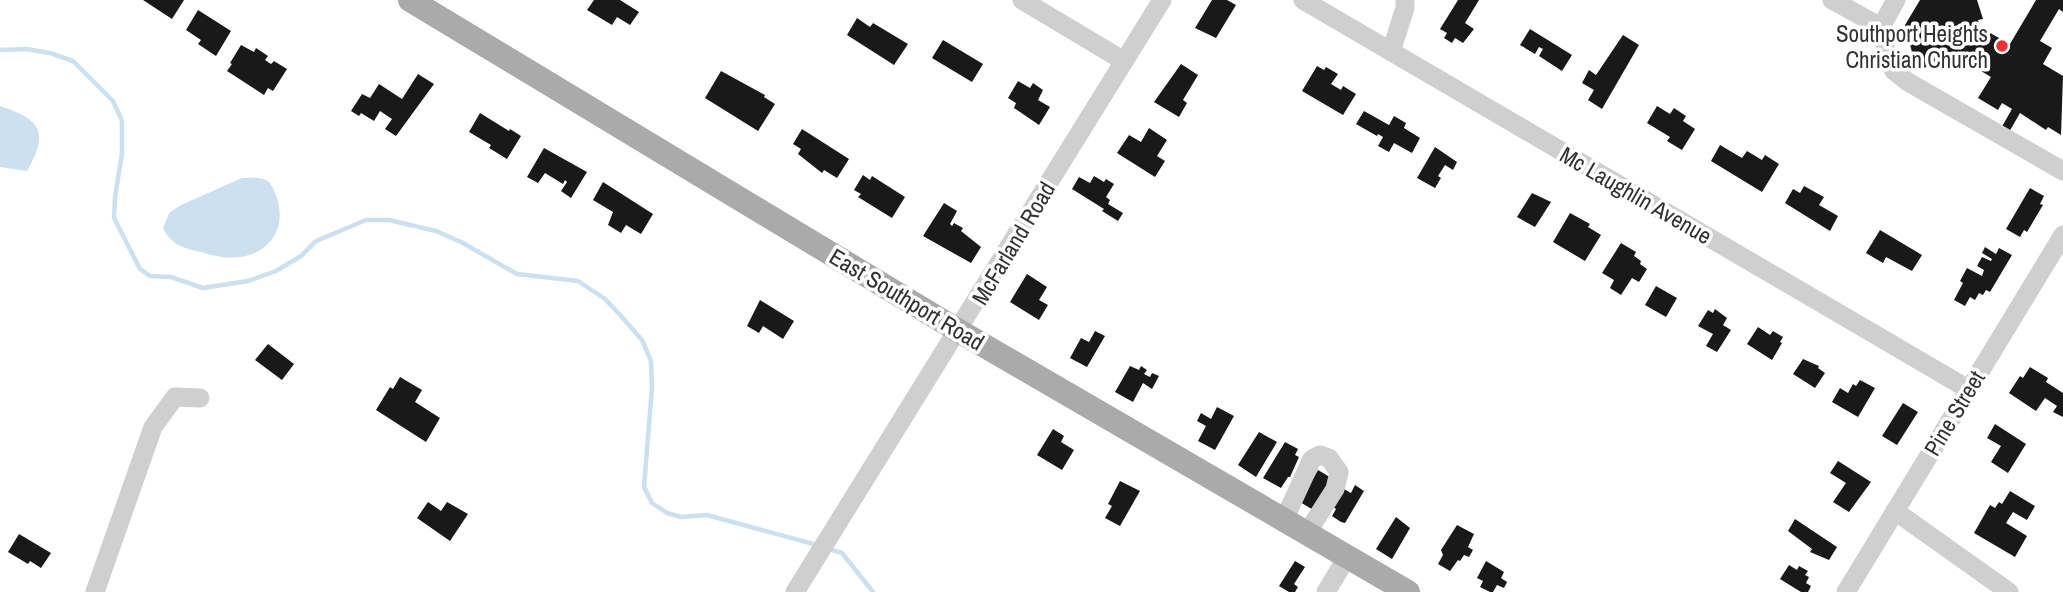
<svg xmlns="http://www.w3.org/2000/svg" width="2063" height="592" viewBox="0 0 2063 592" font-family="'Archivo Narrow',sans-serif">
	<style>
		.water { fill: #cce0ef }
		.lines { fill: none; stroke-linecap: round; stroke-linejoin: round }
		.stream { stroke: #cce0ef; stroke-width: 4.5 }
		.building { fill: #191919 }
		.minor { stroke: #cfcfcf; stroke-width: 19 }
		.major { stroke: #aaa; stroke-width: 24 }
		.poi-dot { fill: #ee2f33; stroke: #fff; stroke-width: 2.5 }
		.labels { text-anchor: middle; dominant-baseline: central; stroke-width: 7; stroke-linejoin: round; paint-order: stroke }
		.poi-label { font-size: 23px; fill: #323232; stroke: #fff; text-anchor: end }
		.street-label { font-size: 23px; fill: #323232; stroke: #fff }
	</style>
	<rect width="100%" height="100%" fill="#fff"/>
	<!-- water -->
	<g class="water">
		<path d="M0,106C42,120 49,132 27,171L0,167Z"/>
		<path d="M242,178C248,178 257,177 263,179C271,181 273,188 276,195C290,234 262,262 222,257C215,256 208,254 201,252C183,248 171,245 163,228L169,213L181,205Z"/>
	</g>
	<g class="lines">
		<!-- stream -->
		<g class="stream">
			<path d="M0,50L26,49L50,53L73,61L113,101L122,121V153L115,197L114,218L140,269L150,276L171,277L203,288L248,281L276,271L301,256L316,241L366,220H389L436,231L461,242L517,274L578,281L605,299L622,317L642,340L651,361L652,387L644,487L652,503L667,513L681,517L707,515L817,545"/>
			<path d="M828,549L842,553L873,592"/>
		</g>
	</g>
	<!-- building -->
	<g class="building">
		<path d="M143,0H184L172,19Z"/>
		<path d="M594,0H620L639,12L630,25L617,17L612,25L587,10Z"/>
		<path d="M1212,0H1227L1236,5L1216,38L1195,28Z"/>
		<path d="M1458,0H1479L1465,23L1474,29L1463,43L1455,38L1452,43L1444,38L1447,33L1440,29Z"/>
		<path d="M1920,0H1977L1983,19L1978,20L1981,28L2010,44L2036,0H2063V12L2059,9L2040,41L2052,48L2043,64L2063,76L2061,135L2048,127L2046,130L2020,113L2008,134L2000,130L2012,109L2002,103L1998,110L1978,98L1991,77L1961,59L1918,69V67L1904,70L1902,61L1913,56L1905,25Z"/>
		<path d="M198,10L231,31L216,56L198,44L201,40L186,30Z"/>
		<path d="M857,18L870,27L873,23L908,44L894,65L847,35Z"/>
		<path d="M1530,29L1572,55L1562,71L1539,56L1543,49L1539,47L1535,54L1520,45Z"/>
		<path d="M1623,35L1639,45L1602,109L1588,100L1594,90L1582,83L1589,70L1596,75Z"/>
		<path d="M943,40L983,64L972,82L932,58Z"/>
		<path d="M241,45L254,52L256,48L268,56L265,60L271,64L274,61L287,69L273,91L268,88L264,95L227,71L232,64L230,63Z"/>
		<path d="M1181,64L1198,75L1183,100L1187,103L1179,117L1154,102Z"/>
		<path d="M1317,66L1324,70L1326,67L1338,74L1331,84L1341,90L1343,86L1356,94L1343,115L1302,91Z"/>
		<path d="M721,71L765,95L764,97L775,104L758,131L705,98Z"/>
		<path d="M418,74L434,84L396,136L385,129L392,119L380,111L374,121L361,113L359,116L351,111L362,94L370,98L379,84L402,99Z"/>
		<path d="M1018,81L1030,88L1033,83L1043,90L1038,100L1050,107L1039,125L1014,108L1016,103L1008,98Z"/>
		<path d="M1657,106L1670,114L1674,108L1686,116L1683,121L1695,129L1682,150L1667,141L1670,137L1647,123Z"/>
		<path d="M1364,111L1389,125L1394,116L1406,123L1404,128L1420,138L1412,153L1394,143L1389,152L1378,146L1383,137L1378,134L1377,136L1356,124Z"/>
		<path d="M480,113L509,131L510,129L521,136L507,159L489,148L491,145L469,132Z"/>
		<path d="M1149,128L1167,140L1157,156L1165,161L1155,177L1117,153L1129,135L1141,142Z"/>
		<path d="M802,129L849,159L837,178L824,170L822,173L798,154L801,149L793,144Z"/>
		<path d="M1720,145L1742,158L1747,151L1762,160L1765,155L1779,164L1762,192L1711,161Z"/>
		<path d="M1435,147L1457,162L1453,170L1445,165L1438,176L1441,178L1435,188L1417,178Z"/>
		<path d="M544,148L587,172L571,198L561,191L567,182L565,180L563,184L545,173L538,183L527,177Z"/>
		<path d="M863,175L870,180L872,176L905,197L892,218L858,197L861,194L854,190Z"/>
		<path d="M1094,176L1104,182L1106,179L1114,184L1106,197L1110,200L1108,204L1123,213L1118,221L1102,211L1104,209L1072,189L1079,177L1090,183Z"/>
		<path d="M603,182L653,214L641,234L626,225L621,233L608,225L613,212L593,200Z"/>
		<path d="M1804,186L1824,197L1819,205L1838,216L1830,231L1785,203L1793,189L1800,193Z"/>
		<path d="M2030,188L2044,196L2040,204L2043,205L2027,232L2024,230L2020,237L2006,229Z"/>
		<path d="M1532,193L1551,202L1535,227L1517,217Z"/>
		<path d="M944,203L957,211L950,224L952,226L954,223L963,228L961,231L981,247L971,263L923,236Z"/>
		<path d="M1570,213L1590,224L1588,227L1601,235L1585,261L1553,242Z"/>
		<path d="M1880,230L1922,255L1912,271L1886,257L1883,263L1866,253Z"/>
		<path d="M1621,243L1636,252L1634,256L1641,261L1640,264L1647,269L1639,282L1632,278L1621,295L1610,288L1614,280L1602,273Z"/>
		<path d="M1985,247L1996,254L1999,248L2012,255L1990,292L1986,290L1983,295L1979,293L1975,300L1970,297L1965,306L1954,300L1963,283L1960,281L1967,268L1982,276L1984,270L1977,266L1982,257L1991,261L1992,259L1982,253Z"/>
		<path d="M1027,274L1047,287L1039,300L1048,305L1039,320L1010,302Z"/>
		<path d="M1656,286L1677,298L1666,317L1645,305Z"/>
		<path d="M760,300L794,321L783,339L763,326L759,333L747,326Z"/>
		<path d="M1715,309L1727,318L1723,325L1731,330L1717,352L1706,346L1713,334L1698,326L1708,310L1713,313Z"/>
		<path d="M1758,327L1770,335L1773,331L1783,337L1780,342L1782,343L1772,360L1747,344Z"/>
		<path d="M1095,331L1105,336L1087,367L1070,358L1081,338L1089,342Z"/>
		<path d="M268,344L294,364L282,380L255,360Z"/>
		<path d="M1803,359L1819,366L1818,368L1825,373L1815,388L1793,374Z"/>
		<path d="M1130,366L1139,370L1141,366L1147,370L1144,374L1150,377L1152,373L1159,376L1152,389L1143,383L1133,402L1115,392Z"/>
		<path d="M2030,367L2048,378L2046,382L2063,393V417L2053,412L2057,406L2045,398L2036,411L2009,393L2020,376L2023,378Z"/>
		<path d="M400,377L422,390L415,402L440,418L426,442L376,410L390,387L393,389Z"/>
		<path d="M1860,380L1875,388L1858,417L1832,402L1840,388L1848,393L1853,384L1856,386Z"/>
		<path d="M1903,403L1918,412L1897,445L1882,436Z"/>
		<path d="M1217,407L1234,416L1215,450L1198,441L1206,426L1197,421L1201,413L1211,419Z"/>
		<path d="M1995,424L2026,444L2008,473L1991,462L2001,446L1987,438Z"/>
		<path d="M1053,429L1064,436L1061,442L1074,450L1062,470L1037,455Z"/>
		<path d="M1259,432L1277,442L1256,477L1238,465Z"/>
		<path d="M1285,442L1298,449L1295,455L1299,457L1290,477H1288L1281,488L1263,478Z"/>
		<path d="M1838,461L1871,482L1849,512L1833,502L1846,483L1830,473Z"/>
		<path d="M1318,470L1333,479L1315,511L1300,502Z"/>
		<path d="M1120,481L1140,491L1120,526L1105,518L1112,506L1108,504Z"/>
		<path d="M1355,485L1364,491L1345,523L1341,522L1332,516L1336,509L1333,507L1344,489L1351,493Z"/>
		<path d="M2010,491L2035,506L2027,520L2013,512L2006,523L2027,536L2015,557L1974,533L1990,505L1995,508L1999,502L2002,504Z"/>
		<path d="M428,502L441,511L447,502L468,514L450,541L417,518Z"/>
		<path d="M1396,517L1410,528L1392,559L1376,549Z"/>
		<path d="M1795,519L1837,547L1829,560L1810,552L1812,549L1788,531Z"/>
		<path d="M1457,525L1474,534L1468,547L1473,550L1469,557L1464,555L1460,561L1458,560L1450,571L1438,564L1443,555L1441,550Z"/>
		<path d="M19,534L51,553L41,568L30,561L28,564L8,552Z"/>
		<path d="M1295,561L1305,567L1294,584L1298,587L1295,592H1289L1279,586Z"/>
		<path d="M1486,561L1504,572L1501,578L1507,582L1504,588L1497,585L1493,592H1490L1480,587L1483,581L1477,578Z"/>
		<path d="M1789,565L1797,570L1799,566L1808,571L1805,575L1809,577L1806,583L1811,586L1808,592H1801L1780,579Z"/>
	</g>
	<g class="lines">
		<!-- minor -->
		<g class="minor">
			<path d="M1022,0L1124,61"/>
			<path d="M1303,0L1968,389"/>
			<path d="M1832,0L1881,27"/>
			<path d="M1896,0L1881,27L1888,60L1894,71L1908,82L2063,171"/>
			<path d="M1391,52L1405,8V0"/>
			<path d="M1895,511L2009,592"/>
			<path d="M1284,520L1312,459L1320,455L1329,458L1339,472L1335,489L1307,533"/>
			<path d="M95,592L153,427L175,397L200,398"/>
			<path d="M795,592L1162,0"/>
			<path d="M1326,592L1347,557"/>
			<path d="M1846,592L2063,235"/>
		</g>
		<!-- major -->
		<path class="major" d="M410,0L959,331L1408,592"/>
	</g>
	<!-- markers -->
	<circle class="poi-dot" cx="2002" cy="46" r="7"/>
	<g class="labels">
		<!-- poi labels -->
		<g class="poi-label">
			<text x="1988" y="33">Southport Heights<tspan x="1988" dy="26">Christian Church</tspan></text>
		</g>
		<!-- street labels -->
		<g class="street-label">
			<text transform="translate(1636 195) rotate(30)">Mc Laughlin Avenue</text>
			<text transform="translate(1013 243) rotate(-59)">McFarland Road</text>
			<text transform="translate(907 299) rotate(31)">East Southport Road</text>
			<text transform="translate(1954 413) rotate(-59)">Pine Street</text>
		</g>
	</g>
</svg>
